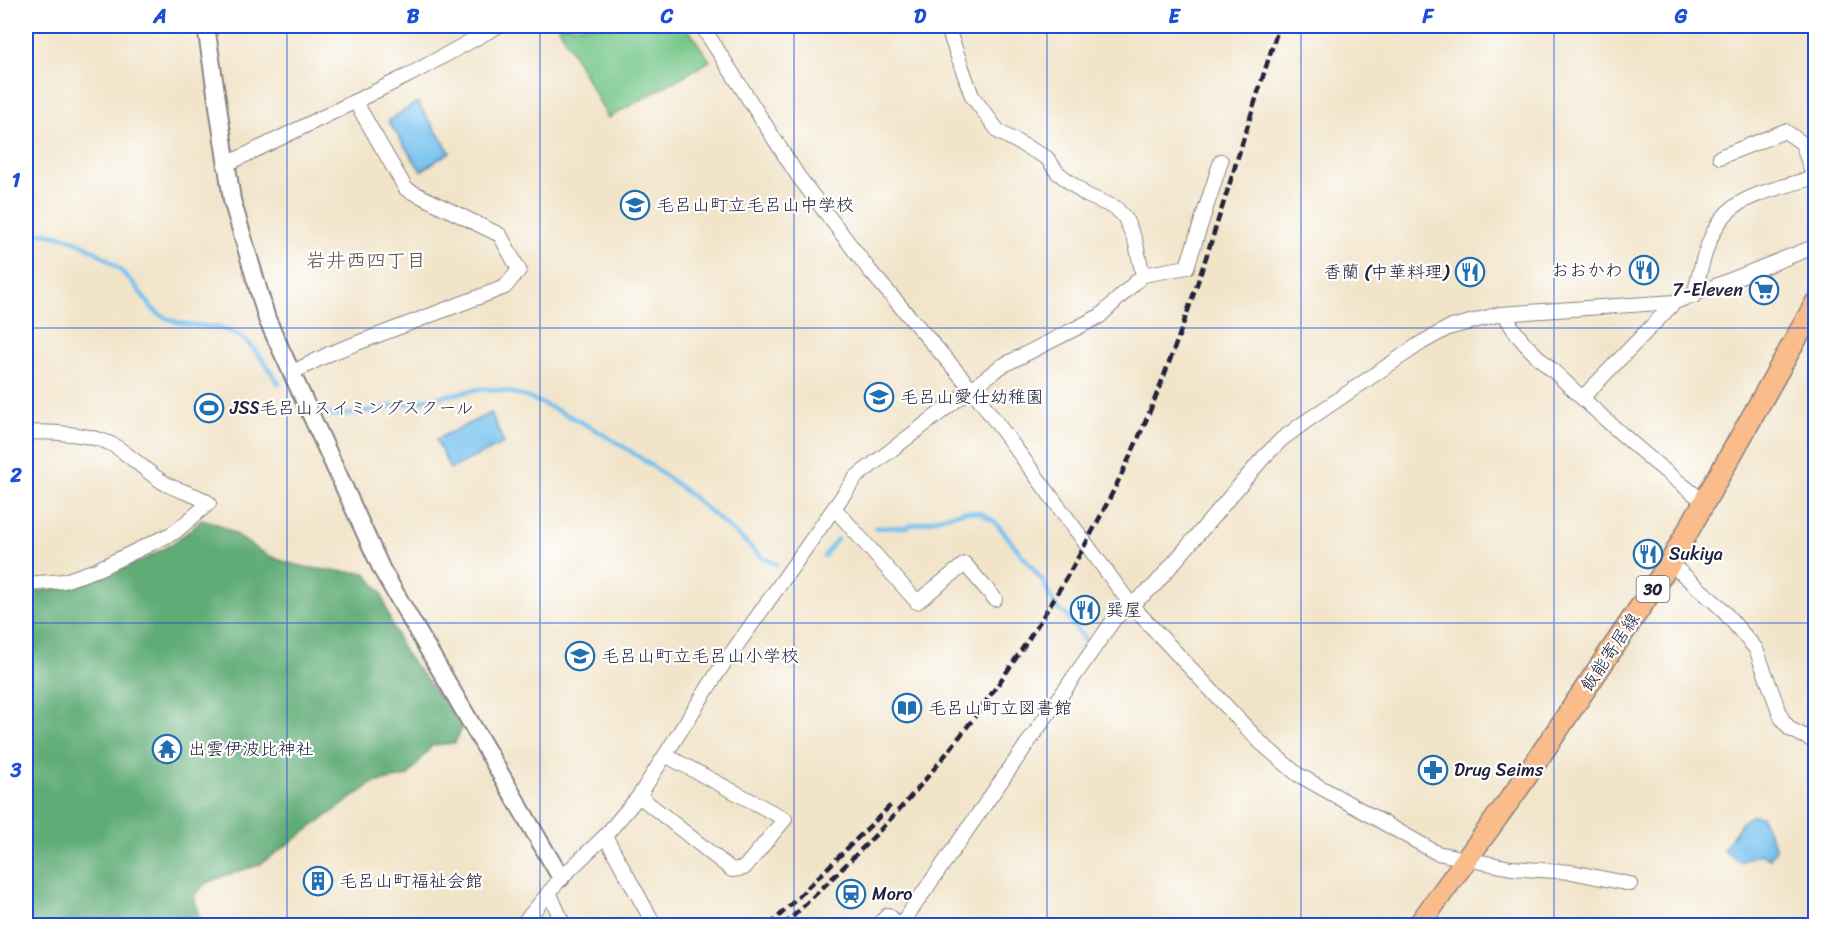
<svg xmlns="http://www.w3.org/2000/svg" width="1841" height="951" viewBox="0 0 1841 951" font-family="Sriracha,'Klee One',sans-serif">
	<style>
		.green { fill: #77c88a; stroke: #4c7562; stroke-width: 1.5 }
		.forest { fill: #61ac76; stroke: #426758; stroke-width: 1.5 }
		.water { fill: #75c1ee; stroke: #4c7294; stroke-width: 1.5 }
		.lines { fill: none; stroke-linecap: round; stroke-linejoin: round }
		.stream { stroke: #75c1ee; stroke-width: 4.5 }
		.minor-casing { stroke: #8a8382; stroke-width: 16 }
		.tertiary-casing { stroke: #8a8382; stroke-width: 20 }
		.primary-casing { stroke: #8a8382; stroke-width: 24 }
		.minor { stroke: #fff; stroke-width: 14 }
		.tertiary { stroke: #fff; stroke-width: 16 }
		.primary { stroke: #f9bc8a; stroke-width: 21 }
		.rail { stroke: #22223b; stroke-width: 4.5; stroke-dasharray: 9 4.5; stroke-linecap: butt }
		.grid { fill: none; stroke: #1d4ed8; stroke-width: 1.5; stroke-opacity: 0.55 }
		.labels { text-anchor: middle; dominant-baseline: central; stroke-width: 4.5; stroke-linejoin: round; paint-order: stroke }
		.shield { fill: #fff; stroke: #646476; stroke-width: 1.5 }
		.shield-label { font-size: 16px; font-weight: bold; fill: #22223b }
		.poi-label { font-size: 18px; fill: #22223b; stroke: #fff; text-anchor: start }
		.street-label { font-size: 18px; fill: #22223b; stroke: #fff }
		.neighbourhood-label { font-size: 20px; fill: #634c48; stroke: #fff }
		.neatline { fill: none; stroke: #1d4ed8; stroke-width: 2 }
		.grid-label { font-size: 20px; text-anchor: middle; font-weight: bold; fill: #1d4ed8 }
	</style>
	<rect width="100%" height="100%" fill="#fff"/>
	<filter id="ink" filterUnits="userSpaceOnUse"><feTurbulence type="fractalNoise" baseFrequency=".0167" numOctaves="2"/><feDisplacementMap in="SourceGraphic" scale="12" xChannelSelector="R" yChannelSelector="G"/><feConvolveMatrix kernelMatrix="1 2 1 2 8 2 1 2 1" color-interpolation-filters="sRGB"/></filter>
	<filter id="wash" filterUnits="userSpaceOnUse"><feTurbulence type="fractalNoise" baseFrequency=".008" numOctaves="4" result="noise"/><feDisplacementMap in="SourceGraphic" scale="24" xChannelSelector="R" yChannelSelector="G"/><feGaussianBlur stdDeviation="1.35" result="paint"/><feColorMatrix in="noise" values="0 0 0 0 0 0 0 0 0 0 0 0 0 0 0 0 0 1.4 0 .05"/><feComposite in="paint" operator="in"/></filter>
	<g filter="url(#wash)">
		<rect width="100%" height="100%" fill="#f1e4c9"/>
		<!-- green -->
		<path class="green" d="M558,26H686L710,61L608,118Z"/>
		<!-- forest -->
		<path class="forest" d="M201,520C228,523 239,540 262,552C294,570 329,570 365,573L381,592L391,623L405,653L463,726L455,743L432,745L408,776L373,783L259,865L226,875L205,884L194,896L201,925L26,926V592C82,589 160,561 201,520Z"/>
		<!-- water -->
		<g class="water">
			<path d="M417,102L450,152L421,171L388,121Z"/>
			<path d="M491,413L504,443L450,469L436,439Z"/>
			<path d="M1752,815L1761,816L1776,849L1770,858L1760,854L1739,862L1723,850L1743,821Z"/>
		</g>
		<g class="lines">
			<!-- stream -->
			<g class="stream">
				<path d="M26,234C64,228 104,252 130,280C142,291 149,310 164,317C180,325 196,325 213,327C248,331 261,357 279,384"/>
				<path d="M317,410L333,415L352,414L480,389C511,388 535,400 563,413C639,449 701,502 763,558L776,564"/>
				<path d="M875,528L906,527L965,511L980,513L994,521L1002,530L1042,580L1056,608L1065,614L1085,641"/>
				<path d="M824,556L837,539"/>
			</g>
		</g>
	</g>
	<g filter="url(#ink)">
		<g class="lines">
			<!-- minor casing -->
			<g class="minor-casing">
				<g id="minor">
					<path d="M702,26L798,176L870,271L971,388L1132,606L1260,742L1297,774L1437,853L1511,868L1572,872L1630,884"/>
					<path d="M1720,157L1785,131L1802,143L1814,178"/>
					<path d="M225,165L411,74L498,26"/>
					<path d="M1143,275L1187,267L1221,161"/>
					<path d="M1694,296C1715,202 1727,202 1816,177"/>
					<path d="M1505,314C1517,341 1541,359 1562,379C1608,423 1655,465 1706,503"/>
					<path d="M291,373L331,353L505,287L519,270L500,235L406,189L355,101"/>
					<path d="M1582,398L1675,302"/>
					<path d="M26,433C49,431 93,434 113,445C132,456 147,473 166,484C181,492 196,494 209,503L175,532L96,570L64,581L26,584"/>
					<path d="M835,509L917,602L965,564L995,599"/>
					<path d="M1670,563L1720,607L1756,649L1782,719L1790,729L1816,742"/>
					<path d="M639,796L732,870L744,868L785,819L665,755"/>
					<path d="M605,836L655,926"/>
					<path d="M549,892L564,926"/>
					<path d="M521,926L561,878L605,836L639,796L718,672L856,477L1000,367L1100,316L1143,275L1135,240L1125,218L1116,208L1086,195L1057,172L1047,158L999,132L972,96L947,26"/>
					<path d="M877,926L888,915L900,926L1115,618L1154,586L1263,458L1282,439L1305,422L1421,343L1448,328L1500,314L1675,302L1816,246"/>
				</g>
			</g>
			<!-- tertiary casing -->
			<g class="tertiary-casing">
				<path id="tertiary" d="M206,26L232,200L267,319L382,570L561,878"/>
			</g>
			<!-- primary casing -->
			<g class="primary-casing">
				<path id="primary" d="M1418,926L1519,787L1670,563L1816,303"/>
			</g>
			<!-- minor -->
			<use href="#minor" class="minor"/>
			<!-- tertiary -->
			<use href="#tertiary" class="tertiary"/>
			<!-- primary -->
			<use href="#primary" class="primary"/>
			<!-- rail -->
			<g class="rail">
				<path d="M769,926L893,803"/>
				<path d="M783,926C827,883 872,841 912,795C1005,688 1092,548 1147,418C1200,291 1237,156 1279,26"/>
			</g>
		</g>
	</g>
	<!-- grid -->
	<path class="grid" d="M287,26V926M540,26V926M794,26V926M1047,26V926M1301,26V926M1554,26V926M26,328H1816M26,623H1816"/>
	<!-- icons -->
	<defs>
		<g id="school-ring" transform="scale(1.5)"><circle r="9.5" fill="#fff" stroke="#1f6fb2" stroke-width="1.5"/><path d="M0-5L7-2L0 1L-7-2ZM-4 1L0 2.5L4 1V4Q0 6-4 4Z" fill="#1f6fb2"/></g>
		<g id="restaurant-ring" transform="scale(1.5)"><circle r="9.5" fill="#fff" stroke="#1f6fb2" stroke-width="1.5"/><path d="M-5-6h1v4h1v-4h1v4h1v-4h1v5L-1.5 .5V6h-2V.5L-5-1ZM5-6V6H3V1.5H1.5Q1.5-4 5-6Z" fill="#1f6fb2"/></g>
		<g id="supermarket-ring" transform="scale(1.5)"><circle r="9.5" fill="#fff" stroke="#1f6fb2" stroke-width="1.5"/><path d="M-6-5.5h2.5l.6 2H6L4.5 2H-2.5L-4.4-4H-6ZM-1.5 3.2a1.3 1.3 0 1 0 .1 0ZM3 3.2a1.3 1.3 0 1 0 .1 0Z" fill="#1f6fb2"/></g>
		<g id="stadium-ring" transform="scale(1.5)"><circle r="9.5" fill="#fff" stroke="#1f6fb2" stroke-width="1.5"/><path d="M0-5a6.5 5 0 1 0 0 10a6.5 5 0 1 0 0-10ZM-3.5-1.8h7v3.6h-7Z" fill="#1f6fb2"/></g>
		<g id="library-ring" transform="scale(1.5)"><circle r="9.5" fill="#fff" stroke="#1f6fb2" stroke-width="1.5"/><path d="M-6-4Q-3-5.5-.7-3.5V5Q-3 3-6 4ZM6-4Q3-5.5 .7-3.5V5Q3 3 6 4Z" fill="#1f6fb2"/></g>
		<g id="temple-ring" transform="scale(1.5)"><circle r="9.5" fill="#fff" stroke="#1f6fb2" stroke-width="1.5"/><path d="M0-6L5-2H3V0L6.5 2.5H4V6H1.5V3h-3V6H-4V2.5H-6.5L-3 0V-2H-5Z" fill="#1f6fb2"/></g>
		<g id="pharmacy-ring" transform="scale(1.5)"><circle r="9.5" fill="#fff" stroke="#1f6fb2" stroke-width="1.5"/><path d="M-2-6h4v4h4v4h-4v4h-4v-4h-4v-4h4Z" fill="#1f6fb2"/></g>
		<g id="building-ring" transform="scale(1.5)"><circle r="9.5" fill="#fff" stroke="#1f6fb2" stroke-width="1.5"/><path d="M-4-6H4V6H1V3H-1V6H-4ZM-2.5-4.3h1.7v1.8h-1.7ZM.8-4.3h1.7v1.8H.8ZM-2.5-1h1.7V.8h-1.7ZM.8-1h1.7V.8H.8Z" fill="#1f6fb2"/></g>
		<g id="station-ring" transform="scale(1.5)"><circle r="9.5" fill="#fff" stroke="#1f6fb2" stroke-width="1.5"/><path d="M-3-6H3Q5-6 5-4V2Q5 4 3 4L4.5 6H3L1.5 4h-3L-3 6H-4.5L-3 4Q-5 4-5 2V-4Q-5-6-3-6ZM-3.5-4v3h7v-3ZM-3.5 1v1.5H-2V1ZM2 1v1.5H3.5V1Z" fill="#1f6fb2"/></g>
	</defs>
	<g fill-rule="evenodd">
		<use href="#school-ring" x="635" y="205"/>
		<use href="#restaurant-ring" x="1644" y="270"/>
		<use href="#restaurant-ring" x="1470" y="272"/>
		<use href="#supermarket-ring" x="1764" y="290"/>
		<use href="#school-ring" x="879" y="397"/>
		<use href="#stadium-ring" x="209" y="408"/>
		<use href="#restaurant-ring" x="1648" y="554"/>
		<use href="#restaurant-ring" x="1085" y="610"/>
		<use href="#school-ring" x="580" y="656"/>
		<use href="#library-ring" x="907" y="708"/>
		<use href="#temple-ring" x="167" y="749"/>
		<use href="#pharmacy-ring" x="1433" y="770"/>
		<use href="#building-ring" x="318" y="881"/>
		<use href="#station-ring" x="851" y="894"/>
	</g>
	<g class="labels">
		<!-- shield labels -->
		<rect class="shield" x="1636.5" y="576" width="33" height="26" rx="4.5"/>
		<g class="shield-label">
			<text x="1653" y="589">30</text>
		</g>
		<!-- poi labels -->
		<g class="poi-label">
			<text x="656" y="205">毛呂山町立毛呂山中学校</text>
			<text x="1623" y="270" text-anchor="end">おおかわ</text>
			<text x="1449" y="272" text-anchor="end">香蘭 (中華料理)</text>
			<text x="1743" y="290" text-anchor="end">7-Eleven</text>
			<text x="900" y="397">毛呂山愛仕幼稚園</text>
			<text x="230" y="408">JSS毛呂山スイミングスクール</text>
			<text x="1669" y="554">Sukiya</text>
			<text x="1106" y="610">巽屋</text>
			<text x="601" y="656">毛呂山町立毛呂山小学校</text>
			<text x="928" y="708">毛呂山町立図書館</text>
			<text x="188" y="749">出雲伊波比神社</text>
			<text x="1454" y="770">Drug Seims</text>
			<text x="339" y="881">毛呂山町福祉会館</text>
			<text x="872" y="894">Moro</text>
		</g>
		<!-- street labels -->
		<g class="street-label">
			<text transform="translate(1610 652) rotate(-56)">飯能寄居線</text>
		</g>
		<!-- neighbourhood labels -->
		<g class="neighbourhood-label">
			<text x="366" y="260">岩井西四丁目</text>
		</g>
	</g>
	<!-- margin -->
	<rect width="1841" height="951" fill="none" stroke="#fff" stroke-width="66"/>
	<rect x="33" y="33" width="1775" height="885" class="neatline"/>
	<g class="grid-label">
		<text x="160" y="23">A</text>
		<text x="413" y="23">B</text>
		<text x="667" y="23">C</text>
		<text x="920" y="23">D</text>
		<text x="1174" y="23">E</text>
		<text x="1428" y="23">F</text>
		<text x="1681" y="23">G</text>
		<text x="16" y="187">1</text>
		<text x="16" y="482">2</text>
		<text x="16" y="777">3</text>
	</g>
</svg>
